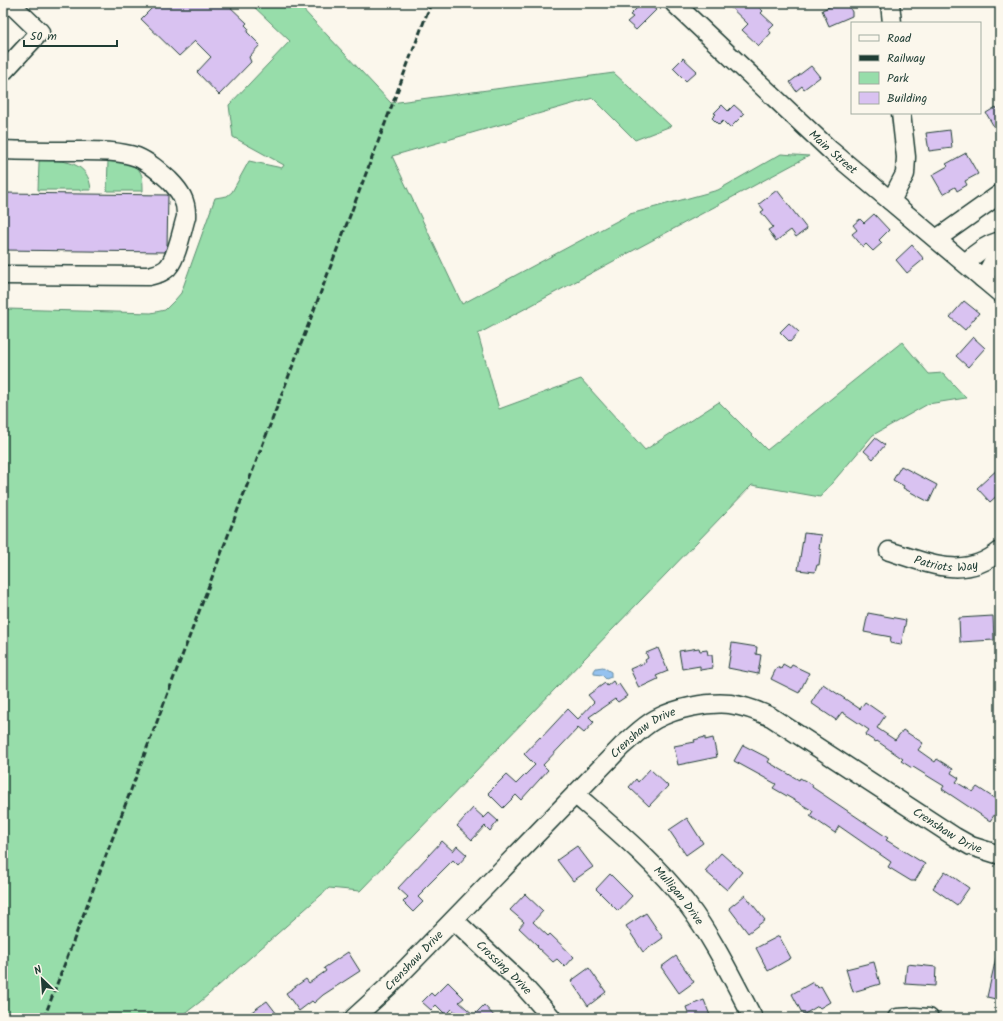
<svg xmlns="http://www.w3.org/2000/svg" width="1003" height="1021" viewBox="0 0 1003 1021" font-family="Kalam,sans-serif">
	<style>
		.green { fill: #97ddaa; stroke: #5b8d6f }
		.water { fill: #95c2ef; stroke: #668da4 }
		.building { fill: #d9c2f1; stroke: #1f3d34 }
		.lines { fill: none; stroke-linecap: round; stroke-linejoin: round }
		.minor-casing { stroke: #1f3d34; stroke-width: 21 }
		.minor { stroke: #fbf7ec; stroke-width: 18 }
		.rail { stroke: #1f3d34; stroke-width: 3; stroke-dasharray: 6 3; stroke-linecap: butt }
		.labels { text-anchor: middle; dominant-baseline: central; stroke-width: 3; stroke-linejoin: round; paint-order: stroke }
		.street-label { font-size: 12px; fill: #1f3d34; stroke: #fbf7ec }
	</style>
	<rect width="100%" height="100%" fill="#fbf7ec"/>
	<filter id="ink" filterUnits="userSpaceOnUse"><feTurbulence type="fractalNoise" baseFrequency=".025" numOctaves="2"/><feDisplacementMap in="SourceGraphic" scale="8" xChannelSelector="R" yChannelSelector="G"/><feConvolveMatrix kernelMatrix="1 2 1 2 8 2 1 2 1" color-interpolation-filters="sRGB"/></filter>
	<g filter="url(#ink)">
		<!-- green -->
		<g class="green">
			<path d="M250,3H297L391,103L614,73L671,126L635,140L593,98L392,156L462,304L630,214L718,190L781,154L809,156L478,334L499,409L581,379L645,450L719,402L767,450L902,342L929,374L943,373L966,398L928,404L873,435L820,497L752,485L360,891L329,888L200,1002L179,1018H3V308L7,309L151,313L165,310L175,300L181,293L215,198L227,196L232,192L249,161L282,168L284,165L233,137L229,105L290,41Z"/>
			<path d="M40,160C63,160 89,161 91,190H38L39,162Z"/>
			<path d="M108,161C113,160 118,162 124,163C142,167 143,174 143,191H107Z"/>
		</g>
		<!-- water -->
		<path class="water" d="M603,667L611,672V677L606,679L602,675L594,674V671L596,668Z"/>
		<!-- building -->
		<g class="building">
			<path d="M157,3H226L247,23L245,25L249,29L247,32L260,45L249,57L251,62L219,95L197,72L211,57L195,41L179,56L141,19Z"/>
			<path d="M642,3H648L656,10L636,30L627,22L633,17L630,15Z"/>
			<path d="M726,3H755L763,11L761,13L774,25L769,30L771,33L759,46L742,30L748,24Z"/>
			<path d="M838,3H846L847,6H849L852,12V16L829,26L822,10Z"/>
			<path d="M683,58L697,71L686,81L673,68Z"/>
			<path d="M811,66L820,77L804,89L802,86L796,91L790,82Z"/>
			<path d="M722,105L728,111L734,105L744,114L730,128L723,121L719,125L712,118L716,114L714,113Z"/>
			<path d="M996,107L997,109L1000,107V137L986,113Z"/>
			<path d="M950,130L952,148L929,151L926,133Z"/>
			<path d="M966,153L978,174L965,181L967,185L957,191L955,187L943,194L932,175L948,166L946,164Z"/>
			<path d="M777,190L807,229L796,237L791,230L776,241L768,230L773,227L761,212L764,210L759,204Z"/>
			<path d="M3,193L168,195L167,246L165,252L3,250Z"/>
			<path d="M874,214L889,230L879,240L882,243L873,251L866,244L863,247L852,234L857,230L853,225L860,219L864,223Z"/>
			<path d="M912,245L924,259L907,273L896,260Z"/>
			<path d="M964,301L979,313L965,330L950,317Z"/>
			<path d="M789,323L799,332L790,342L780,332Z"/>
			<path d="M973,337L985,348L968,367L956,356Z"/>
			<path d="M875,438L885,445L873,459L864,451Z"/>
			<path d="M901,466L937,485L929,502L903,488L904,486L893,480Z"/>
			<path d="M1000,467V493L990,502L977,488Z"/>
			<path d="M804,533L821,535L819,549L821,550L819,565H817L815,572L798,570Z"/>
			<path d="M868,613L906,620L901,645L890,643L891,637L864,632Z"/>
			<path d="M993,616L994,640L960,642L959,618Z"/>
			<path d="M732,643L757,647L756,654L761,655L758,674L728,668Z"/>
			<path d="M658,648L668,671L656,676L658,679L639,688L630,669L646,662L645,660L648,658L646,653Z"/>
			<path d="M699,648L700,651L707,650L708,655H712L713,668L700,670V666L682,669L679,651Z"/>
			<path d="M783,664L790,668L792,665L809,673L799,693L771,679L777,667L781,669Z"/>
			<path d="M613,681L616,686L619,684L627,696L618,702L615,699L589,717L594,722L584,733L578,728L543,765L548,770L521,800L516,795L503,808L488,793L506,775L516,784L535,765L524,754L540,737L541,738L568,709L578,719L594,702L588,695L605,683L607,686Z"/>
			<path d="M823,684L860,709L865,702L885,716L877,728L895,740L903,730L923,743L918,750L935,762L937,759L953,769L951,773L959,778L956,782L973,792L977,787L1000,802V807L990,821L942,789L944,786L913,767L912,768L901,761L903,759L877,741L876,742L865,735L869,730L842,712L836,720L811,703Z"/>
			<path d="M705,737V740L713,738L717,757L678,765L674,746L695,742L694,740Z"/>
			<path d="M743,745L770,759L768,762L799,780L800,778L813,785L812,787L888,838L886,840L925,864L915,881H911L888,867L891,862L839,826L835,833L810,816L813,811L773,788L776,784L734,761Z"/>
			<path d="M650,769L668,786L649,806L629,787L636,779L638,782Z"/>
			<path d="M473,808L484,818L489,813L498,821L490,831L485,826L472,840L457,826Z"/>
			<path d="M687,818L703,843L686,855L669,830Z"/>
			<path d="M442,841L453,851L457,846L467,855L458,865L453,860L422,891L423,892L418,897L423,902L413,912L403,902L408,897L398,888Z"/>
			<path d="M577,846L593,867L573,881L557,860Z"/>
			<path d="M721,853L742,872L727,890L705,871Z"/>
			<path d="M945,871L969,888L957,905L933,888Z"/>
			<path d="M610,874L632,896L618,911L596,889Z"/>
			<path d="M525,894L543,911L533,922L548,936L550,934L574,957L565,967L557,959L553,962L537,947L538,946L519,928L524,922L510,910Z"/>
			<path d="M745,895L765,920L748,933L729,908Z"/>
			<path d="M646,913L663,938L643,952L626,926Z"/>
			<path d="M779,936L791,958L768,971L756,948Z"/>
			<path d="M348,952L360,971L323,995L314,1003L312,1001L299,1011L286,993L306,979L309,983L326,971L324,968Z"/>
			<path d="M676,956L694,982L679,993L661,967Z"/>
			<path d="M996,958L1000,959V1000L987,997Z"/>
			<path d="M874,962L880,984L853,992L846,969Z"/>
			<path d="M907,964L936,967L935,986L905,984Z"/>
			<path d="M589,968L606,992L588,1006L571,981Z"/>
			<path d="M448,982L464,998L459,1002L474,1015L484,1005L496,1018H462L452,1009L446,1015L436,1005L431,1010L422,1002L431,993L434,996Z"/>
			<path d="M813,982L815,986L817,985L818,988L821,986L830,1002L820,1008L818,1006L803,1015L792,994Z"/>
			<path d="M704,1000L711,1018H690L686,1007Z"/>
			<path d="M267,1001L280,1018H243Z"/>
		</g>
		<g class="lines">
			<!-- minor casing -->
			<g class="minor-casing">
				<g id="minor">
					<path id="s1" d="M674,3L830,150L1000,293"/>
					<path d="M890,3L892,23"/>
					<path d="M3,72L40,32L10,3"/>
					<path d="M3,150C26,151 50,151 73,151C94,151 117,150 137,157C149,162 159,171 169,180C180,191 187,201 186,217C182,230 177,256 169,266C165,272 156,274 149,276L3,275"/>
					<path d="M891,201L905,174L906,157L901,113"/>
					<path d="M937,239L945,233L1000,194"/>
					<path d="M966,263C975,253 986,245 1000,241"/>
					<path d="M982,278L988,271L1000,249"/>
					<path id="s2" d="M889,551C928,563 964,581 1000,551"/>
					<path id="s3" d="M576,795C615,829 656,863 687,904C713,938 733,980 753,1018"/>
					<path id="s4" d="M454,920L519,981L552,1018"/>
					<path id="s5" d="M354,1018L390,985L622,746C633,737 643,726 656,719C677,708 706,702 730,704C744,706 758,711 771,717L955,837L971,846L1000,855"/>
					<path d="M897,1018L915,1017L929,1018"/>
				</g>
			</g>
			<!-- minor -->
			<use href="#minor" class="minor"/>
			<!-- rail -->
			<path class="rail" d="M44,1018L431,3"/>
		</g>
	</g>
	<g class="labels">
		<!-- street labels -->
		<g class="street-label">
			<text stroke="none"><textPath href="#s1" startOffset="218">Main Street</textPath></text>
			<text stroke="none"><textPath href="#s2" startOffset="59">Patriots Way</textPath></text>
			<text stroke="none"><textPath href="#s5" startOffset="407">Crenshaw Drive</textPath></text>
			<text stroke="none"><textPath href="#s5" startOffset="755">Crenshaw Drive</textPath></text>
			<text stroke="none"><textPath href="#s3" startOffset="144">Mulligan Drive</textPath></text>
			<text stroke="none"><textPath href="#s5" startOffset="83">Crenshaw Drive</textPath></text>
			<text stroke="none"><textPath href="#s4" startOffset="69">Crossing Drive</textPath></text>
		</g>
	</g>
	<!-- margin -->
	<rect width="1003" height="1021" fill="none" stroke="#fbf7ec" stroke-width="16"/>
	<rect x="8" y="8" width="987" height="1005" fill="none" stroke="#1f3d34" stroke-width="1.5" filter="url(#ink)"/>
	<!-- legend -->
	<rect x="851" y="22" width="130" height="92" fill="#fbf7ec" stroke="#a3ada2"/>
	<rect x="859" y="35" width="20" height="6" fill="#fbf7ec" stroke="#a3ada2"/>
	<text x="887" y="42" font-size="12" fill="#1f3d34">Road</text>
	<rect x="859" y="55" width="20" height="6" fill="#1f3d34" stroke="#a3ada2"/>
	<text x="887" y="62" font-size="12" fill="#1f3d34">Railway</text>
	<rect x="859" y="72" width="20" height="12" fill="#97ddaa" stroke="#a3ada2"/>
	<text x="887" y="82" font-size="12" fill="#1f3d34">Park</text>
	<rect x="859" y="92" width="20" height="12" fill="#d9c2f1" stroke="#a3ada2"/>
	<text x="887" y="102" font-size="12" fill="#1f3d34">Building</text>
	<!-- north arrow -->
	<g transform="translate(42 979) rotate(335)" stroke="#fbf7ec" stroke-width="3" paint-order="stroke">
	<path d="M0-3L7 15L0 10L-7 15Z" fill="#1f3d34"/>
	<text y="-6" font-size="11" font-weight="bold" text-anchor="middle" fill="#1f3d34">N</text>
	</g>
	<!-- scale -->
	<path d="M24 40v6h93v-6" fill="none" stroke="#1f3d34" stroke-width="2"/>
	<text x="30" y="40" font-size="12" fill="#1f3d34" stroke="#fbf7ec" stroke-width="3" paint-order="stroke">50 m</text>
</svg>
